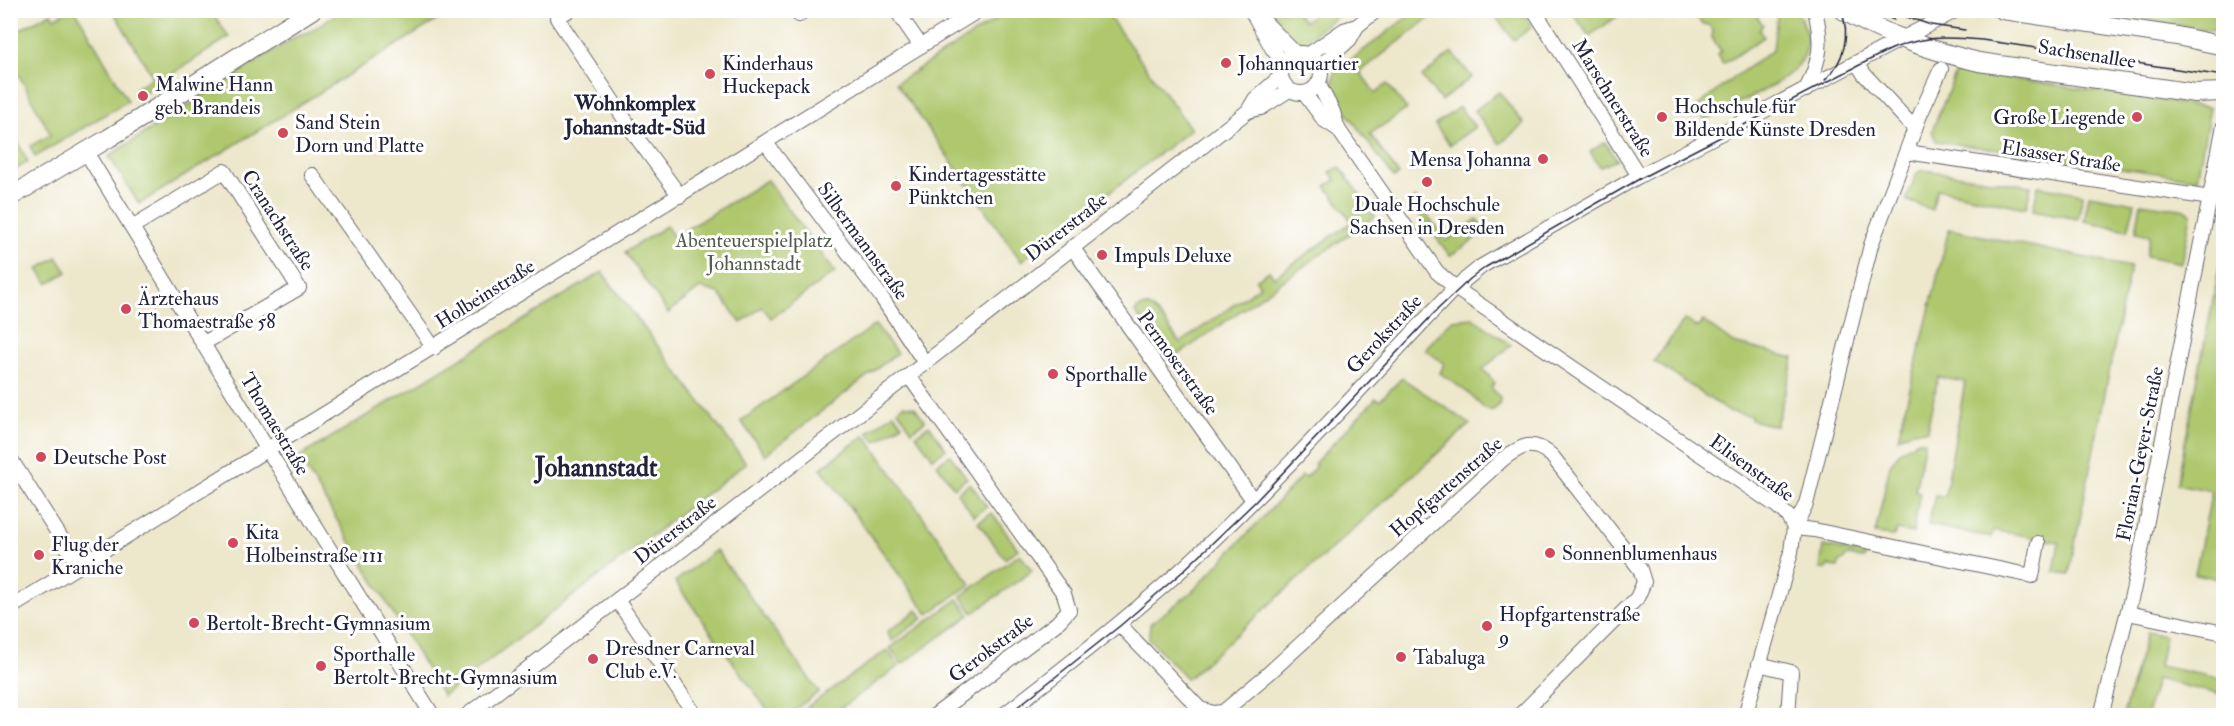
<svg xmlns="http://www.w3.org/2000/svg" width="2234" height="726" viewBox="0 0 2234 726" font-family="'IM FELL Double Pica',serif">
	<style>
		.green { fill: #afc86e; stroke: #687554; stroke-width: 1.5 }
		.lines { fill: none; stroke-linecap: round; stroke-linejoin: round }
		.minor-casing { stroke: #69676d; stroke-width: 16 }
		.major-casing { stroke: #69676d; stroke-width: 20 }
		.minor { stroke: #fff; stroke-width: 14 }
		.major { stroke: #fff; stroke-width: 18 }
		.tram { stroke: #22223b; stroke-width: 1.5 }
		.poi-dot { fill: #d1495b; stroke: #fff; stroke-width: 2 }
		.labels { text-anchor: middle; dominant-baseline: central; stroke-width: 6; stroke-linejoin: round; paint-order: stroke }
		.street-label { font-size: 20px; fill: #22223b; stroke: #fff }
		.poi-label { font-size: 20px; fill: #22223b; stroke: #fff; text-anchor: start }
		.park-label { font-size: 20px; fill: #535c4d; stroke: #fff }
		.neighbourhood-label { font-size: 21px; font-weight: bold; fill: #22223b; stroke: #fff }
		.district-label { font-size: 26px; font-weight: bold; fill: #22223b; stroke: #fff }
	</style>
	<rect width="100%" height="100%" fill="#fff"/>
	<filter id="ink" filterUnits="userSpaceOnUse"><feTurbulence type="fractalNoise" baseFrequency=".0167" numOctaves="2"/><feDisplacementMap in="SourceGraphic" scale="12" xChannelSelector="R" yChannelSelector="G"/><feConvolveMatrix kernelMatrix="1 2 1 2 8 2 1 2 1" color-interpolation-filters="sRGB"/></filter>
	<filter id="wash" filterUnits="userSpaceOnUse"><feTurbulence type="fractalNoise" baseFrequency=".008" numOctaves="4" result="noise"/><feDisplacementMap in="SourceGraphic" scale="24" xChannelSelector="R" yChannelSelector="G"/><feGaussianBlur stdDeviation="1.35" result="paint"/><feColorMatrix in="noise" values="0 0 0 0 0 0 0 0 0 0 0 0 0 0 0 0 0 1.4 0 .05"/><feComposite in="paint" operator="in"/></filter>
	<g filter="url(#wash)">
		<rect width="100%" height="100%" fill="#ede7cb"/>
		<!-- green -->
		<g class="green">
			<path d="M342,10L452,11L139,204L109,156L298,35L309,32Z"/>
			<path d="M1011,10L1105,11L1191,129L1021,261L896,83Z"/>
			<path d="M67,11H76L128,101L35,157L30,146L51,135L11,60V25L15,32L51,13L54,18Z"/>
			<path d="M113,11H211L229,37L140,95L136,88L153,77Z"/>
			<path d="M1271,11H1295L1304,21L1319,11H1344L1303,42L1289,37Z"/>
			<path d="M1415,11H1434L1432,13L1433,15L1360,72L1375,93L1387,84L1407,109L1370,134L1399,175L1394,178L1332,92L1334,73Z"/>
			<path d="M1491,11H1522L1532,27L1514,40Z"/>
			<path d="M1571,11H1616L1619,15L1589,36Z"/>
			<path d="M1693,11H1753L1763,25L1759,30L1764,37L1723,64L1717,55L1721,51L1712,38L1713,31L1709,25L1702,24Z"/>
			<path d="M1773,11H1796C1828,56 1787,79 1751,97C1735,104 1720,112 1705,120L1698,106L1733,78L1773,50L1777,16Z"/>
			<path d="M2087,11H2223V24L2216,31Z"/>
			<path d="M1452,52L1472,77L1441,101L1422,77Z"/>
			<path d="M1961,71L2210,108L2197,179L1936,141L1932,131L1955,75Z"/>
			<path d="M1499,92L1524,124L1500,144L1474,111Z"/>
			<path d="M1459,107L1475,127L1450,145L1435,125Z"/>
			<path d="M11,129L28,162L11,172H10Z"/>
			<path d="M1605,142L1617,160L1600,167L1590,152Z"/>
			<path d="M1340,167L1375,216L1171,360L1135,312C1151,292 1171,333 1180,343L1260,286L1256,280L1269,271L1274,277L1352,222L1326,186L1336,180L1330,172Z"/>
			<path d="M1923,170L2031,186L2026,208L1937,189L1932,210L1906,200L1917,173Z"/>
			<path d="M767,180L835,272L771,318L762,307L741,323L719,293L700,288L668,313L625,252L666,226L674,237Z"/>
			<path d="M2038,186L2083,194L2078,219L2033,210Z"/>
			<path d="M2089,195L2135,203L2128,230L2084,221Z"/>
			<path d="M1415,198L1446,241L1477,219L1484,229L1472,241L1450,256L1410,202Z"/>
			<path d="M2141,203L2187,210L2191,214L2182,263L2146,256L2150,235L2136,232Z"/>
			<path d="M1949,229L2130,267L2069,574L2054,572L2059,542L1993,530L1991,537L1928,525L1935,495L1945,496L1965,382L1938,377L1927,430C1916,430 1907,431 1898,438Z"/>
			<path d="M2223,249L2224,580H2223L2195,574L2212,491L2177,484Z"/>
			<path d="M57,257L67,272L48,284L38,269Z"/>
			<path d="M602,272L746,463L443,696L299,457Z"/>
			<path d="M1473,318L1511,345L1483,369L1495,383L1491,387L1500,398L1499,405L1493,410H1486L1467,392L1440,373L1444,364L1425,349L1452,320Z"/>
			<path d="M1685,319L1697,328L1703,321L1733,343L1794,358L1776,426L1751,420V416L1728,411L1654,361Z"/>
			<path d="M875,325L897,353L765,455L741,421Z"/>
			<path d="M1402,378L1470,424L1187,679L1149,639L1150,624L1192,592L1302,476L1305,478L1316,466L1314,464L1376,398L1380,400Z"/>
			<path d="M904,405L915,407L925,421L912,431L898,410Z"/>
			<path d="M894,413L902,424L876,442L868,432Z"/>
			<path d="M929,425L946,449L933,458L916,435Z"/>
			<path d="M865,435L971,584L928,614L821,468Z"/>
			<path d="M1918,441H1925L1915,491L1920,492L1913,533L1897,530L1894,536L1875,534L1890,465L1901,450Z"/>
			<path d="M950,455L967,478L954,488L937,464Z"/>
			<path d="M970,483L987,507L974,516L957,493Z"/>
			<path d="M992,513L1018,549L1005,559L978,522Z"/>
			<path d="M1823,546L1868,555L1863,559L1849,556L1840,562L1838,567L1828,566L1827,569H1820Z"/>
			<path d="M716,550L819,692L787,715H771L675,582Z"/>
			<path d="M1020,554L1032,571L973,613L961,596Z"/>
			<path d="M958,599L970,615L902,664L890,648Z"/>
			<path d="M917,610L923,618L892,641L887,632Z"/>
			<path d="M2147,632L2165,636L2159,666L2223,679V695L2156,679L2147,715H2123Z"/>
			<path d="M887,650L899,666L831,715H796Z"/>
		</g>
	</g>
	<g filter="url(#ink)">
		<g class="lines">
			<!-- minor casing -->
			<g class="minor-casing">
				<g id="minor">
					<path d="M569,10L557,18L640,142L680,196"/>
					<path d="M796,10L799,15"/>
					<path d="M896,10L921,46"/>
					<path d="M1251,10L1272,48L1283,63"/>
					<path d="M1534,10L1639,176"/>
					<path d="M1259,16L1295,53"/>
					<circle cx="1301" cy="73" r="20"/>
					<path d="M1309,54L1344,30L1357,26L1377,10"/>
					<path d="M1857,63L1864,74L1915,129"/>
					<path d="M1320,66L1350,39L1357,26"/>
					<path d="M1318,83L1333,112L1338,129"/>
					<path d="M1806,90C1821,58 1823,44 1815,10"/>
					<path d="M1304,93L1324,120L1338,129L1437,272L1458,290L1778,507L1788,516L1794,528"/>
					<path d="M1248,111L1261,108L1289,90"/>
					<path d="M766,143L880,295L925,363"/>
					<path d="M86,152L268,450L433,716"/>
					<path d="M1907,152L2224,200"/>
					<path d="M312,175L434,348"/>
					<path d="M132,227L224,171L299,288L204,343"/>
					<path d="M1072,247L1253,500"/>
					<path d="M909,376L1064,594L1069,610L1057,623L934,716"/>
					<path d="M10,458L79,566"/>
					<path d="M1794,528L1814,530L2032,576L2038,543"/>
					<path d="M617,600L696,716"/>
					<path d="M10,608L979,10"/>
					<path d="M2128,613L2224,633"/>
					<path d="M1119,624L1200,709L1213,713L1223,712L1268,674L1503,459C1522,445 1533,439 1552,456L1640,569L1644,582L1637,598L1519,716"/>
					<path d="M1759,664L1791,672L1788,716"/>
					<path d="M466,716L925,363L1248,111L1255,99L1280,77"/>
					<path d="M1002,716C1066,667 1130,617 1189,563C1276,482 1356,393 1437,307L1455,288L1482,266L1639,176L1957,10"/>
					<path d="M1745,716L1791,552L1794,528L1806,504L1871,245L1920,115L1941,69"/>
					<path d="M2101,716L2134,587L2224,125"/>
				</g>
			</g>
			<!-- major casing -->
			<g class="major-casing">
				<g id="major">
					<path d="M1843,10C1882,34 1935,52 1979,62L2195,93L2224,92"/>
					<path d="M2003,10L2177,36L2224,46"/>
					<path d="M10,197L109,138L312,10"/>
				</g>
			</g>
			<!-- minor -->
			<use href="#minor" class="minor"/>
			<!-- major -->
			<use href="#major" class="major"/>
			<!-- tram -->
			<g class="tram">
				<path d="M1871,10L1894,20"/>
				<path d="M1886,10L1931,25L1965,30"/>
				<path d="M1825,80C1844,62 1851,35 1841,10"/>
				<path d="M1006,716L1121,625L1181,573L1255,502L1438,309L1470,279L1486,267L1641,178L1881,54C1917,36 1942,36 1982,40L2224,76"/>
			</g>
		</g>
	</g>
	<!-- markers -->
	<g class="poi-dot">
		<circle cx="1226" cy="63" r="6"/>
		<circle cx="710" cy="74" r="6"/>
		<circle cx="143" cy="96" r="6"/>
		<circle cx="1662" cy="117" r="6"/>
		<circle cx="2137" cy="117" r="6"/>
		<circle cx="283" cy="133" r="6"/>
		<circle cx="1543" cy="159" r="6"/>
		<circle cx="1427" cy="182" r="6"/>
		<circle cx="896" cy="186" r="6"/>
		<circle cx="1102" cy="255" r="6"/>
		<circle cx="126" cy="309" r="6"/>
		<circle cx="1053" cy="374" r="6"/>
		<circle cx="41" cy="457" r="6"/>
		<circle cx="233" cy="543" r="6"/>
		<circle cx="1550" cy="553" r="6"/>
		<circle cx="39" cy="555" r="6"/>
		<circle cx="194" cy="623" r="6"/>
		<circle cx="1487" cy="626" r="6"/>
		<circle cx="1401" cy="657" r="6"/>
		<circle cx="593" cy="659" r="6"/>
		<circle cx="321" cy="666" r="6"/>
	</g>
	<g class="labels">
		<!-- street labels -->
		<g class="street-label">
			<text transform="translate(2087 54) rotate(9)">Sachsenallee</text>
			<text transform="translate(1613 98) rotate(58)">Marschnerstraße</text>
			<text transform="translate(2061 156) rotate(9)">Elsasser Straße</text>
			<text transform="translate(278 220) rotate(57)">Cranachstraße</text>
			<text transform="translate(1066 227) rotate(-38)">Dürerstraße</text>
			<text transform="translate(863 241) rotate(54)">Silbermannstraße</text>
			<text transform="translate(485 294) rotate(-32)">Holbeinstraße</text>
			<text transform="translate(1384 334) rotate(-47)">Gerokstraße</text>
			<text transform="translate(1178 363) rotate(54)">Permoserstraße</text>
			<text transform="translate(275 424) rotate(59)">Thomaestraße</text>
			<text transform="translate(2140 454) rotate(-79)">Florian-Geyer-Straße</text>
			<text transform="translate(1752 468) rotate(36)">Elisenstraße</text>
			<text transform="translate(1446 487) rotate(-41)">Hopfgartenstraße</text>
			<text transform="translate(675 530) rotate(-38)">Dürerstraße</text>
			<text transform="translate(991 648) rotate(-37)">Gerokstraße</text>
		</g>
		<!-- poi labels -->
		<g class="poi-label">
			<text x="722" y="63">Kinderhaus<tspan x="722" dy="23">Huckepack</tspan></text>
			<text x="1238" y="63">Johannquartier</text>
			<text x="155" y="84">Malwine Hann<tspan x="155" dy="23">geb. Brandeis</tspan></text>
			<text x="1674" y="106">Hochschule für<tspan x="1674" dy="23">Bildende Künste Dresden</tspan></text>
			<text x="2125" y="117" text-anchor="end">Große Liegende</text>
			<text x="295" y="122">Sand Stein<tspan x="295" dy="23">Dorn und Platte</tspan></text>
			<text x="1531" y="159" text-anchor="end">Mensa Johanna</text>
			<text x="908" y="174">Kindertagesstätte<tspan x="908" dy="23">Pünktchen</tspan></text>
			<text x="1427" y="204" text-anchor="middle">Duale Hochschule<tspan x="1427" dy="23">Sachsen in Dresden</tspan></text>
			<text x="1114" y="255">Impuls Deluxe</text>
			<text x="138" y="298">Ärztehaus<tspan x="138" dy="23">Thomaestraße 58</tspan></text>
			<text x="1065" y="374">Sporthalle</text>
			<text x="53" y="457">Deutsche Post</text>
			<text x="245" y="532">Kita<tspan x="245" dy="23">Holbeinstraße 111</tspan></text>
			<text x="51" y="544">Flug der<tspan x="51" dy="23">Kraniche</tspan></text>
			<text x="1562" y="553">Sonnenblumenhaus</text>
			<text x="1499" y="614">Hopfgartenstraße<tspan x="1499" dy="23">9</tspan></text>
			<text x="206" y="623">Bertolt-Brecht-Gymnasium</text>
			<text x="605" y="648">Dresdner Carneval<tspan x="605" dy="23">Club e.V.</tspan></text>
			<text x="333" y="654">Sporthalle<tspan x="333" dy="23">Bertolt-Brecht-Gymnasium</tspan></text>
			<text x="1413" y="657">Tabaluga</text>
		</g>
		<!-- park labels -->
		<g class="park-label">
			<text x="754" y="240">Abenteuerspielplatz<tspan x="754" dy="23">Johannstadt</tspan></text>
		</g>
		<!-- neighbourhood labels -->
		<g class="neighbourhood-label">
			<text x="635" y="103">Wohnkomplex<tspan x="635" dy="24">Johannstadt-Süd</tspan></text>
		</g>
		<!-- district labels -->
		<g class="district-label">
			<text x="596" y="468">Johannstadt</text>
		</g>
	</g>
	<!-- margin -->
	<rect width="2234" height="726" fill="none" stroke="#fff" stroke-width="36"/>
</svg>
